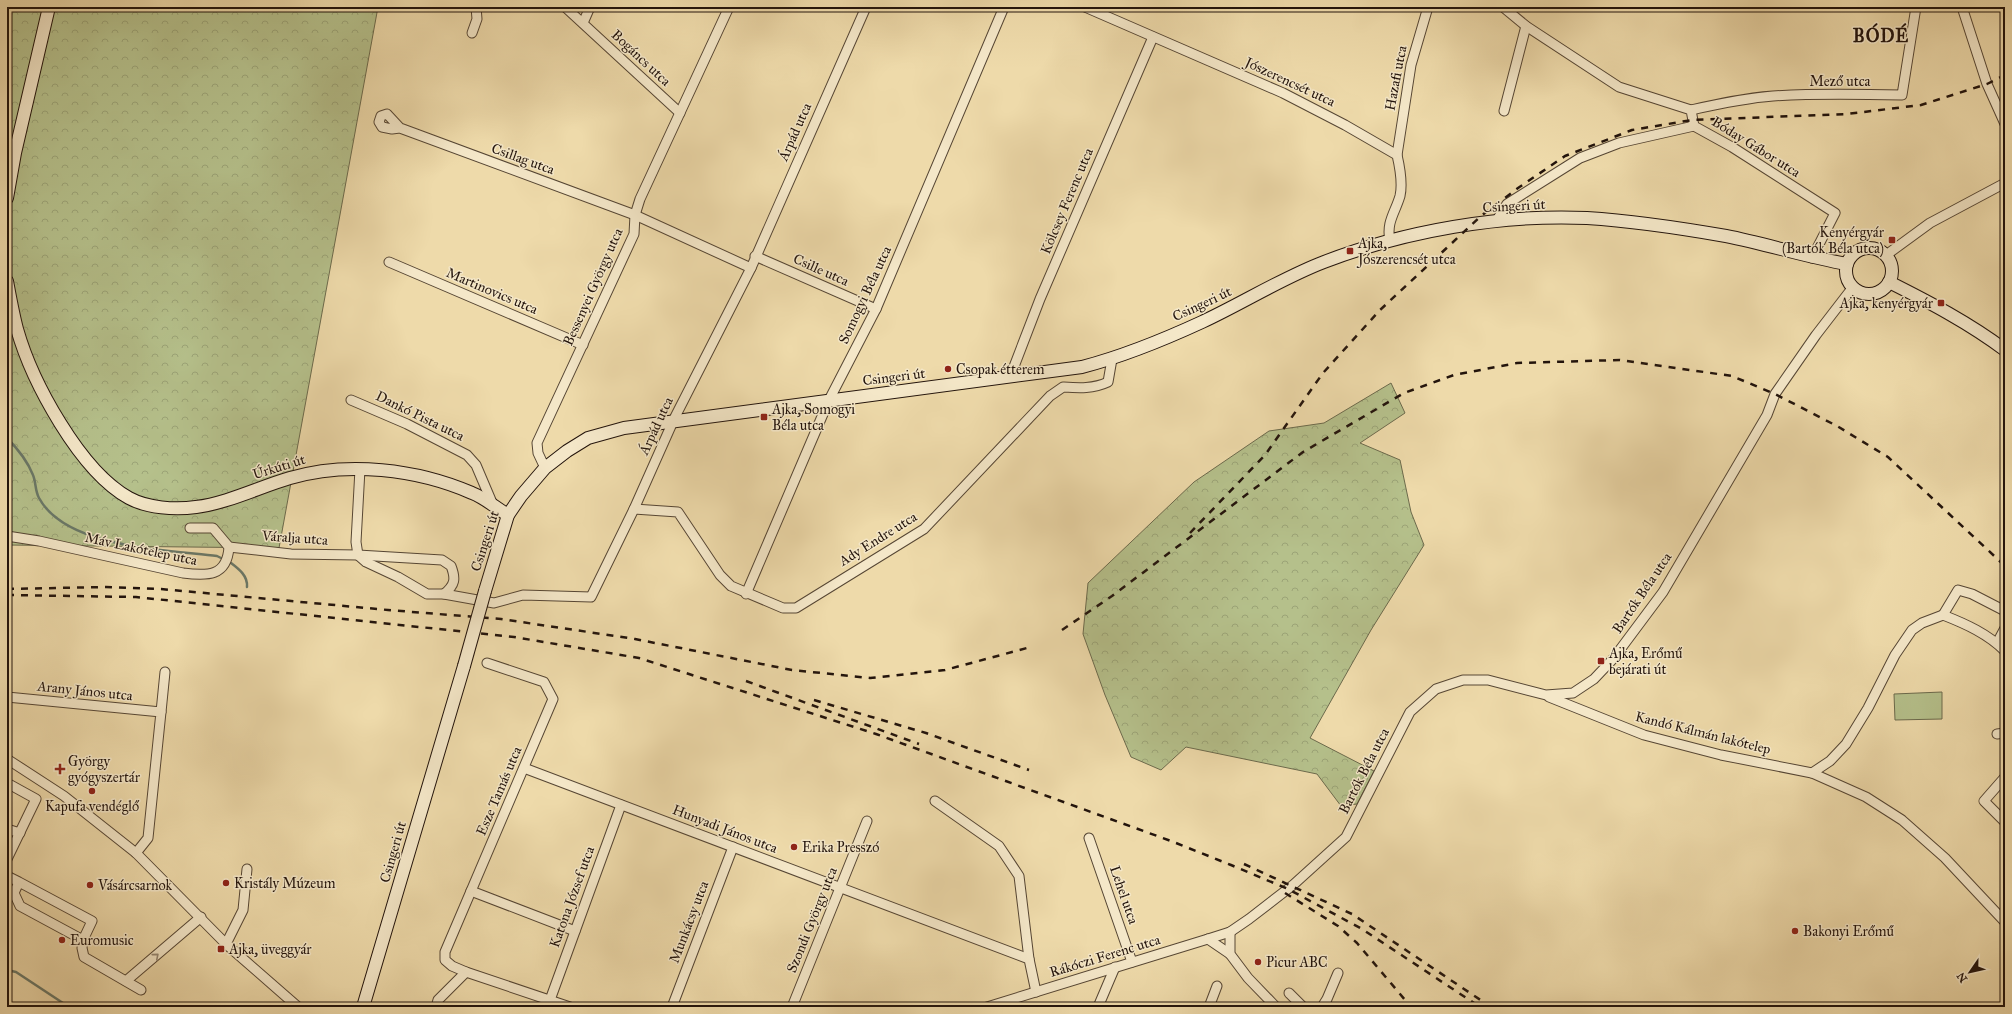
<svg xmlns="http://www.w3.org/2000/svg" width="2012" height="1014" viewBox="0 0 2012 1014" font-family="'IM FELL Great Primer',serif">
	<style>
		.forest { fill: url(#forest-crowns); stroke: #6c6a4c }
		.park { fill: #b5c08b; stroke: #6c6a4c }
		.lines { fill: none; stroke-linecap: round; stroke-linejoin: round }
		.stream { stroke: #6a7868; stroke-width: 2.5 }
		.street-casing { stroke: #564634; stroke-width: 11 }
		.secondary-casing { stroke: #23140c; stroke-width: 14 }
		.street { stroke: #f4e7c8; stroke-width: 9 }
		.secondary { stroke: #f4e7c8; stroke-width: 12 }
		.rail { stroke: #23140c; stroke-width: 2.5; stroke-dasharray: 7 7; stroke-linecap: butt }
		.secondary-bridge-casing { stroke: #23140c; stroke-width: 14; stroke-linecap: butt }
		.secondary-bridge { stroke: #f4e7c8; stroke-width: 12 }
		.oneway { stroke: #968873 }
		.poi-dot { fill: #8f2418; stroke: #f4e7c8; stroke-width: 1.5 }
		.labels { text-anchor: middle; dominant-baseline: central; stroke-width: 3; stroke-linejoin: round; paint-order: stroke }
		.street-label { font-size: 14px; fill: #23140c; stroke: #f4e7c8 }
		.poi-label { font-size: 14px; fill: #23140c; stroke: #f4e7c8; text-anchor: start }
		.district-label { font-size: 18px; font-weight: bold; letter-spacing: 1px; fill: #23140c; stroke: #f4e7c8 }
	</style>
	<defs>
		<pattern id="forest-crowns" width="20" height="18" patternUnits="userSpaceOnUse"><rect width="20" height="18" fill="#b5c08b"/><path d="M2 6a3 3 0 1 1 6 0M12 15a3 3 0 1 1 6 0" fill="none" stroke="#9ba477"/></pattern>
	</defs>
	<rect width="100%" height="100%" fill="#eedaaa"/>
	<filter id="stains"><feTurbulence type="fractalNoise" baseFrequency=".005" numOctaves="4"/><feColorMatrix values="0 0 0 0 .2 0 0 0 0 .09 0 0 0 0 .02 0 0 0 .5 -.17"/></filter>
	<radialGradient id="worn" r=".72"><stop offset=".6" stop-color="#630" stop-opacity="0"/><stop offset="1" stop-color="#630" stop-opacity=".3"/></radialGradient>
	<!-- forest -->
	<g class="forest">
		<path d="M7,7H378L279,548L7,545Z"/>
		<path d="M1391,383L1405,413L1360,443L1400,460L1411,512L1424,545L1371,630L1310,738L1374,771L1357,804L1341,806L1317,774L1186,747L1161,770L1131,757L1105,695L1083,634L1088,583L1194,482L1269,431L1324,423Z"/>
	</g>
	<!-- park -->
	<path class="park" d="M1942,692V719L1895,720L1894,694Z"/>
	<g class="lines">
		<!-- stream -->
		<g class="stream">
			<path d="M7,438C18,449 27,460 33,475C36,482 35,491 39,498C66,548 167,550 217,556L223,559"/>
			<path d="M231,563C239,569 248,576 247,587"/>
			<path d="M7,970L16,972L69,1007"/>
		</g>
		<!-- street casing -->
		<g class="street-casing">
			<g id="street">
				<path d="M565,7L680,113"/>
				<path d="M1085,7L1283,93L1345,125L1397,155C1400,168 1403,183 1400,196C1395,213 1386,222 1390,241"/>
				<path d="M1503,7L1526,26L1619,87L1691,110L1694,126L1732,147L1835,213L1812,258"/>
				<path d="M1962,7L1987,84L2005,124"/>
				<path d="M583,23L590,7"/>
				<path d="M472,33L477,19L476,7"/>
				<path d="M1691,110C1718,104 1745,98 1773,96C1816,93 1859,94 1902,95L1916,7"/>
				<path d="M1504,111L1526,26"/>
				<path d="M400,128L387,114L381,116L379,122L382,127L392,129L400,128L635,215L751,268"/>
				<path d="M1397,155L1411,65L1428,7"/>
				<path d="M1497,220L1507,204L1580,158L1619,143L1694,126"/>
				<path d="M1884,254L1889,253L1930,223L2005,183"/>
				<path d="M755,256L876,309"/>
				<path d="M389,262L583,345"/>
				<path d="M1010,377L1040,299L1153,37"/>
				<path d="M351,400L407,424L467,455L476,465L493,505"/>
				<path d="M545,468L538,453L537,443L634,234L635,215L640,199L729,7"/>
				<path d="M360,469L356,542L358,555L366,562L398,577L427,594H444L494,603L523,595L591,597L634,509L675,417L751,268L866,7"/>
				<path d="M634,509L678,512L720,575L731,586L783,608H796L924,529L1050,396L1063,387C1079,388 1093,389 1108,382L1112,359"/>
				<path d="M7,536L39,541L183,573C207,576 227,577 229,547L213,528H190"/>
				<path d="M229,547L291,554L358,555L442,560L451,566C456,579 455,585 444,594"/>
				<path d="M746,594L829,400L876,309L1004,7"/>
				<path d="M1943,615L1958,590L1972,594L2005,611"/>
				<path d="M1997,643L2005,628"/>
				<path d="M487,663L544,682L553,699L445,952V960L452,966L466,972L570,1007"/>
				<path d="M7,697L161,712L148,838L136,853"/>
				<path d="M1549,697L1644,735L1721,755L1812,773L1866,797L1902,820L1945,858L2005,922"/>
				<path d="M161,712L165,672"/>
				<path d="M1997,734L2005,733"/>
				<path d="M7,759L64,796L136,853L226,944L298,1007"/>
				<path d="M524,768L1029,959L1036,992"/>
				<path d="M1812,773L1830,761L1846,744L1868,708L1895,655L1912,630L1922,623L1943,615C1966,624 1988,634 2005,651"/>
				<path d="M2005,777L1984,801L2005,822"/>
				<path d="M7,783L36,799L7,859"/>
				<path d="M935,801L999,846L1019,876L1029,959"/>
				<path d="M7,829L20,833"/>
				<path d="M1089,838L1132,962"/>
				<path d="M7,876L19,882L92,921L83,940L20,906L14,893L19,882"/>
				<path d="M471,891L575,931"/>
				<path d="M1230,932V954L1248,978L1276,1007"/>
				<path d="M1208,939L1230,954"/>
				<path d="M83,940L82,948L84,957L141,990"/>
				<path d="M226,944L243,910L247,869"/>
				<path d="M126,981L201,917"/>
				<path d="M1289,993L1303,1007"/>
				<path d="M550,1000L621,805"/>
				<path d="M436,1007L438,1000L466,972"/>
				<path d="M672,1007L733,847"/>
				<path d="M792,1007L867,821"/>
				<path d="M987,1007L1208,939L1230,932L1249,919L1293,885L1346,837L1410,712L1436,689L1463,680H1488L1546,695L1573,693L1594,679L1613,659L1663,592L1767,415L1775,394L1816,335L1853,287"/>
				<path d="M1098,1007L1115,967"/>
				<path d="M1209,1007L1217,986"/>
				<path d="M1322,1007L1327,999L1338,973"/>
			</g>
		</g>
		<!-- secondary casing -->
		<g class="secondary-casing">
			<g id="secondary">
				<path d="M7,198L15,153L49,7"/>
				<circle cx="1869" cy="271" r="23"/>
				<path d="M7,281C10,297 13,314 17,329C32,382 80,471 129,498C147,508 175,510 196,507C228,503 259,487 290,478C347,461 417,469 472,493C485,498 496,508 508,515"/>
				<path d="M1889,282C1929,302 1969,323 2005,350"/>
				<path d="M485,591L508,515L521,496L545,468L567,451L588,438L624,428L1082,367C1124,356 1163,340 1202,322C1243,303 1282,278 1324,262C1404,231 1502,214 1587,218C1634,221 1680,228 1726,236C1767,244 1806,257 1847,264"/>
				<path d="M363,1007L464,666"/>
			</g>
		</g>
		<!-- street -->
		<use href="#street" class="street"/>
		<!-- secondary -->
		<use href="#secondary" class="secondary"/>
		<!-- rail -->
		<g class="rail">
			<path d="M1190,533L1265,455L1323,373L1380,310L1481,216L1518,188L1565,156L1632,130L1692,120L1847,114L1921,105L1987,84L2005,75"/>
			<path d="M7,589L106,587L161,589L388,610L501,619L635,639L792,670L870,678L945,670L1027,648"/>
			<path d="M7,595L136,597L514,637L639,658L876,734L1171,841L1231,865L1288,889L1362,929L1480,1007"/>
			<path d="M1062,630L1112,596L1303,452L1404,393L1454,375L1517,363L1620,360L1732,376L1775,394L1837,426L1888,457L2005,566"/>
			<path d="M746,681L919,744"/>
			<path d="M814,700L926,733L1029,770"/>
			<path d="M1244,864L1352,914L1491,1007"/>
			<path d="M1285,893L1338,926L1357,943L1411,1007"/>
		</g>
		<!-- secondary-bridge casing -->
		<g class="secondary-bridge-casing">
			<path id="secondary-bridge" d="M464,666L485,591"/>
		</g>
		<!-- secondary-bridge -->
		<use href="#secondary-bridge" class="secondary-bridge"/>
	</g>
	<!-- one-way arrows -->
	<defs><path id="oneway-chevron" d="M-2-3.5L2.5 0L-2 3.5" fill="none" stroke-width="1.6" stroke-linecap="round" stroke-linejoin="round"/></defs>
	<use class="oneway" href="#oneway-chevron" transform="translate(156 956) rotate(-41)"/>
	<!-- markers -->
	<g class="poi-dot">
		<rect x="1888" y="236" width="8" height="8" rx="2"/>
		<rect x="1346" y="247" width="8" height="8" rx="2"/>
		<rect x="1937" y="299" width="8" height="8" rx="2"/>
		<circle cx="948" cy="369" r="4"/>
		<rect x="760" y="413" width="8" height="8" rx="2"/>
		<rect x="1597" y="657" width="8" height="8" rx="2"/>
		<path d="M58 763h4v4h4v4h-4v4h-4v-4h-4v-4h4z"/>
		<circle cx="92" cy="791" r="4"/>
		<circle cx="794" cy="847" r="4"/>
		<circle cx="226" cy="883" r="4"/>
		<circle cx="90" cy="885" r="4"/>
		<circle cx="1795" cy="931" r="4"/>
		<circle cx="62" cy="940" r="4"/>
		<rect x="217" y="945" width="8" height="8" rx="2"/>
		<circle cx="1258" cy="962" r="4"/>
	</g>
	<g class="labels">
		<!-- street labels -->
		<g class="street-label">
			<text transform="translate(641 58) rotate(43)">Bogáncs utca</text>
			<text transform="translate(1396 78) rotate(-79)">Hazafi utca</text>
			<text x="1840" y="81">Mező utca</text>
			<text transform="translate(1290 82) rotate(25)">Jószerencsét utca</text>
			<text transform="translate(795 132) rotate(-66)">Árpád utca</text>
			<text transform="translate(1756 147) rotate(32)">Bóday Gábor utca</text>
			<text transform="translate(523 159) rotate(20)">Csillag utca</text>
			<text transform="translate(1067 201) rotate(-67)">Kölcsey Ferenc utca</text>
			<text transform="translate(1514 206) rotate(-3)">Csingeri út</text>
			<text transform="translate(821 270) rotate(24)">Csille utca</text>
			<text transform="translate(593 287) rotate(-66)">Bessenyei György utca</text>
			<text transform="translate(492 291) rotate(23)">Martinovics utca</text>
			<text transform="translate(865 295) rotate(-65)">Somogyi Béla utca</text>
			<text transform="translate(1202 304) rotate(-25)">Csingeri út</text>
			<text transform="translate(894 377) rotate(-7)">Csingeri út</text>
			<text transform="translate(420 416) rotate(26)">Dankó Pista utca</text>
			<text transform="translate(656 426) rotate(-65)">Árpád utca</text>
			<text transform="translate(279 467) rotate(-17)">Úrkúti út</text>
			<text transform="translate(295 538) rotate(4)">Váralja utca</text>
			<text transform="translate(878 539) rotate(-32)">Ady Endre utca</text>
			<text transform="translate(485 541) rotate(-72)">Csingeri út</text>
			<text transform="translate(141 549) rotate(12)">Máv Lakótelep utca</text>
			<text transform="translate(1642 593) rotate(-56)">Bartók Béla utca</text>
			<text transform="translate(85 691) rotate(6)">Arany János utca</text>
			<text transform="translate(1703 733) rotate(14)">Kandó Kálmán lakótelep</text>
			<text transform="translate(1364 771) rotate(-63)">Bartók Béla utca</text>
			<text transform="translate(499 791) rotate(-67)">Esze Tamás utca</text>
			<text transform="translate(725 829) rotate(21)">Hunyadi János utca</text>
			<text transform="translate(393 852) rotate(-74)">Csingeri út</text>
			<text transform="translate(1124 895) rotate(71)">Lehel utca</text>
			<text transform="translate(572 897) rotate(-70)">Katona József utca</text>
			<text transform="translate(812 920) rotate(-68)">Szondi György utca</text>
			<text transform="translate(689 922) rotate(-69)">Munkácsy utca</text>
			<text transform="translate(1105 956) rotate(-17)">Rákóczi Ferenc utca</text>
		</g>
		<!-- poi labels -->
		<g class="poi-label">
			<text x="1884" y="232" text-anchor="end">Kenyérgyár<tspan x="1884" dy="16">(Bartók Béla utca)</tspan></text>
			<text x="1358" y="243">Ajka,<tspan x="1358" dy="16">Jószerencsét utca</tspan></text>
			<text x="1933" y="303" text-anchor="end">Ajka, kenyérgyár</text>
			<text x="956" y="369">Csopak étterem</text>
			<text x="772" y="409">Ajka, Somogyi<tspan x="772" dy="16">Béla utca</tspan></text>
			<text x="1609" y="653">Ajka, Erőmű<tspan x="1609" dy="16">bejárati út</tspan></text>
			<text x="68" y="761">György<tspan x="68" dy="16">gyógyszertár</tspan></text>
			<text x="92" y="806" text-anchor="middle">Kapufa vendéglő</text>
			<text x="802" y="847">Erika Presszó</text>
			<text x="234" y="883">Kristály Múzeum</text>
			<text x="98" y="885">Vásárcsarnok</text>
			<text x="1803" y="931">Bakonyi Erőmű</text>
			<text x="70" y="940">Euromusic</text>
			<text x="229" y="949">Ajka, üveggyár</text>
			<text x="1266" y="962">Picur ABC</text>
		</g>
		<!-- district labels -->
		<g class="district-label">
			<text x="1881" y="36">BÓDÉ</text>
		</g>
	</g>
	<!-- margin -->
	<rect width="2012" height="1014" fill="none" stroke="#eedaaa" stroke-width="24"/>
	<rect x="8" y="8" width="1996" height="998" fill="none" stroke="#23140c" stroke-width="2"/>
	<rect x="12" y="12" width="1988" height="990" fill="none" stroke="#23140c"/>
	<!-- north arrow -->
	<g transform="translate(1970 972) rotate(236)" stroke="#f4e7c8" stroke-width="3" paint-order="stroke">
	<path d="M0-3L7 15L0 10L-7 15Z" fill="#23140c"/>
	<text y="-6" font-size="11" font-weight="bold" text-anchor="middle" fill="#23140c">N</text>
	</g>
	<rect width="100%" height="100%" filter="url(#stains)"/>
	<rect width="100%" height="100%" fill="url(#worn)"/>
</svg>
